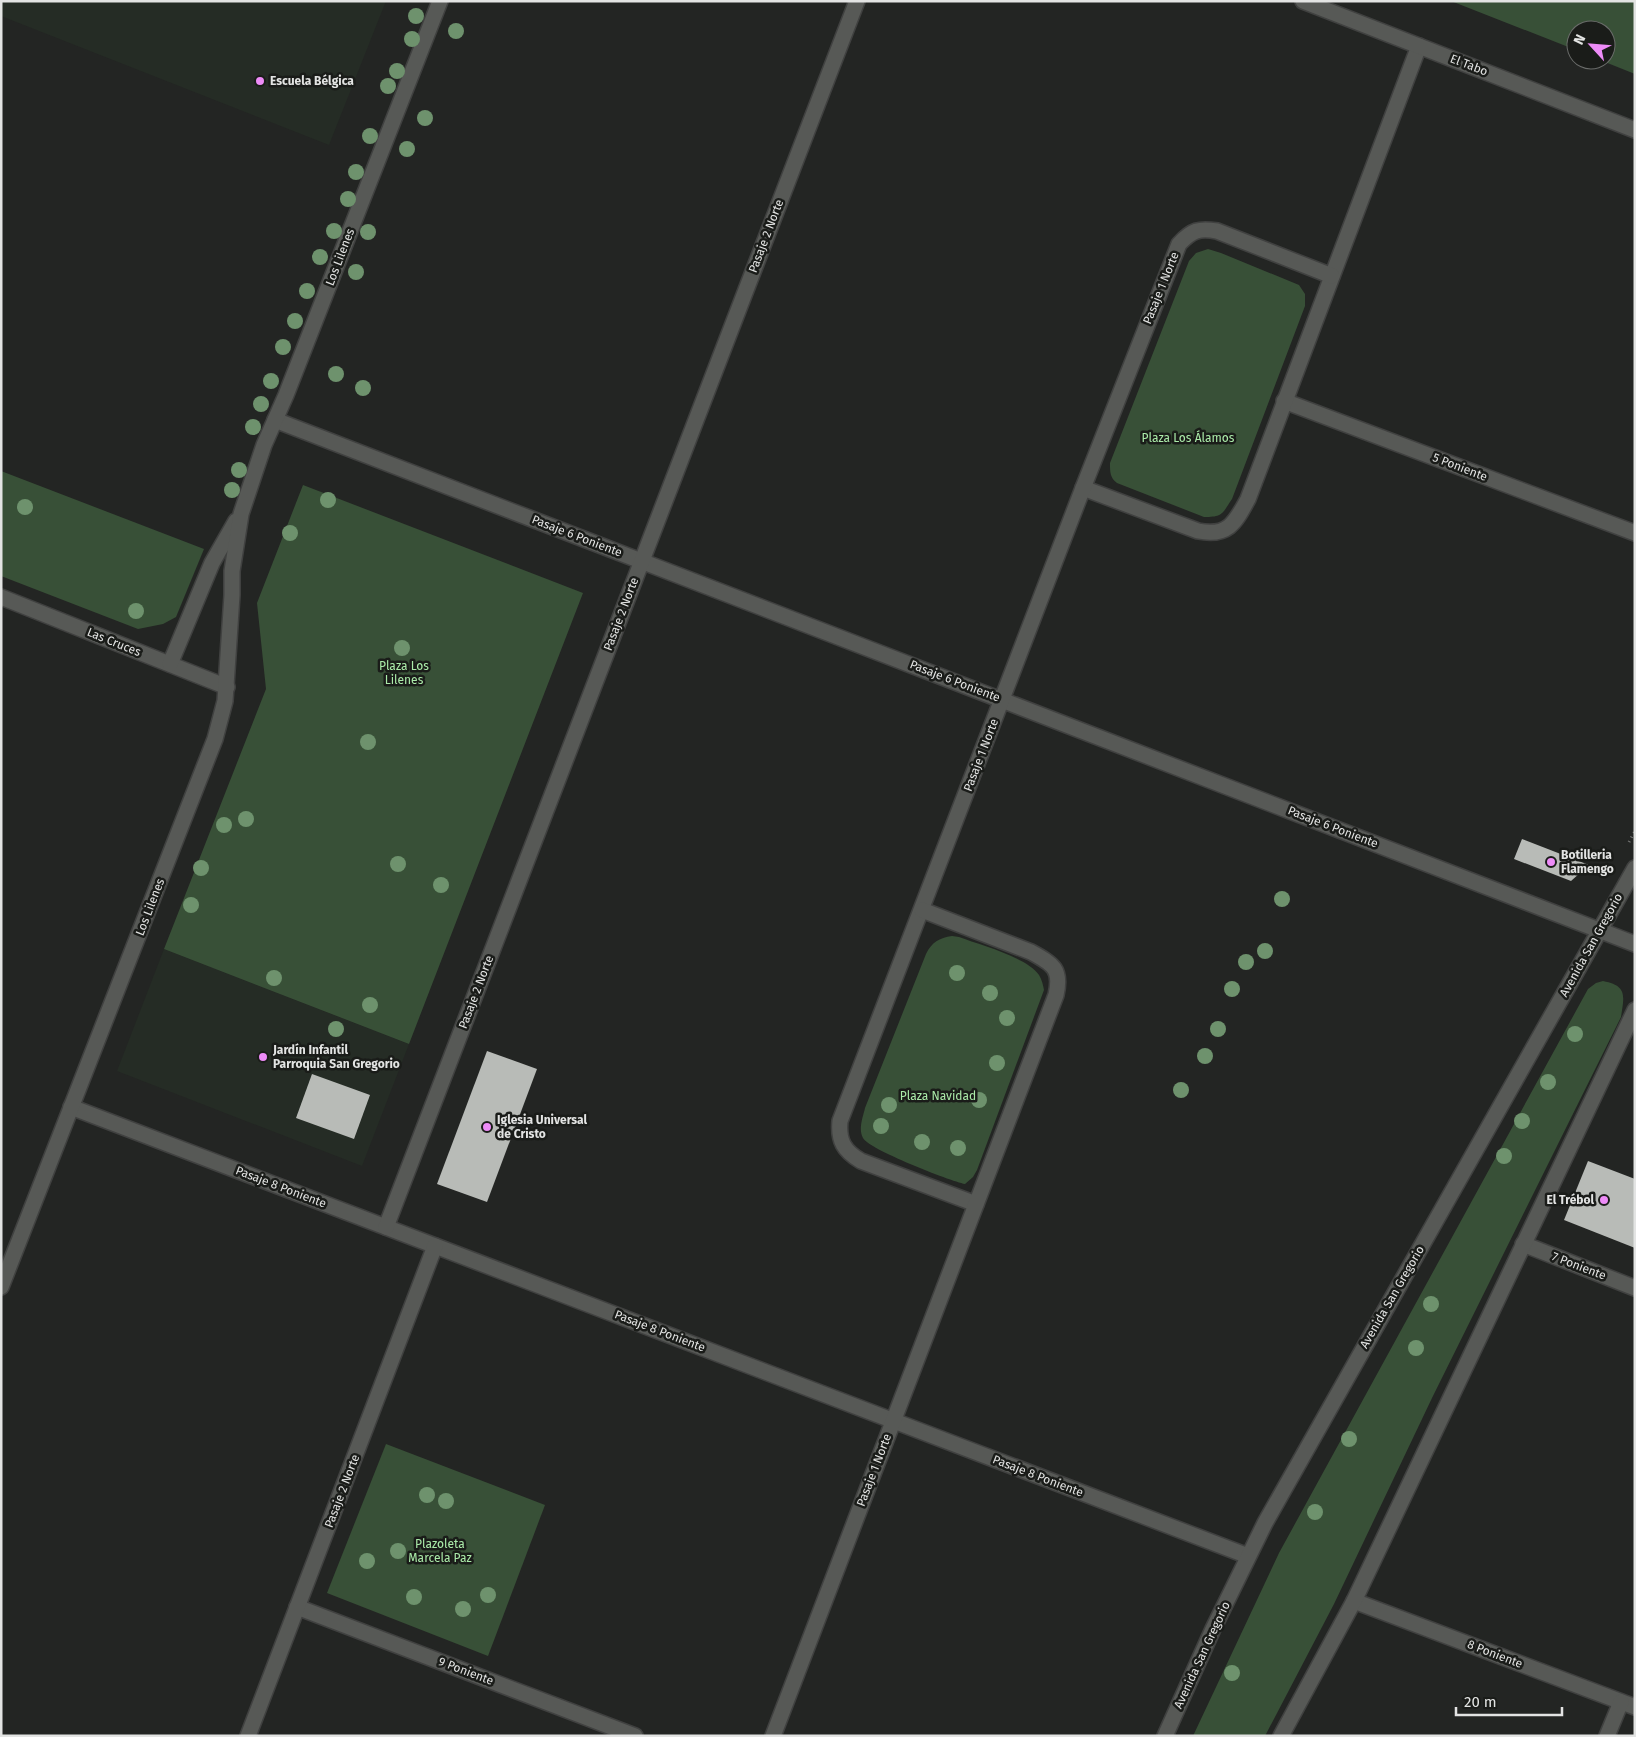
<svg xmlns="http://www.w3.org/2000/svg" width="1636" height="1737" viewBox="0 0 1636 1737" font-family="'Fira Sans',sans-serif">
	<style>
		.built { fill: #252c25 }
		.green { fill: #385037 }
		.building { fill: #b8bbb7 }
		.lines { fill: none; stroke-linecap: round; stroke-linejoin: round }
		.street-casing { stroke: #404140; stroke-width: 18 }
		.secondary-casing { stroke: #404140; stroke-width: 18 }
		.path { stroke: #787978; stroke-width: 3; stroke-dasharray: 1 4; stroke-linecap: butt }
		.street { stroke: #575956; stroke-width: 15 }
		.secondary { stroke: #575956; stroke-width: 15 }
		.tree { fill: #6e926d }
		.poi-dot { fill: #ee8cf8; stroke: #1a1c19; stroke-width: 2 }
		.labels { text-anchor: middle; dominant-baseline: central; stroke-width: 5; stroke-linejoin: round; paint-order: stroke }
		.street-label { font-size: 12px; fill: #e3e4e3; stroke: #1a1c19 }
		.poi-label { font-size: 12px; font-weight: bold; fill: #e3e4e3; stroke: #1a1c19; text-anchor: start }
		.park-label { font-size: 12px; fill: #abeba9; stroke: #1a1c19 }
	</style>
	<rect width="100%" height="100%" fill="#232523"/>
	<!-- built -->
	<g class="built">
		<path d="M1,1H386L329,145L1,16Z"/>
		<path d="M164,949L409,1044L362,1166L117,1071Z"/>
	</g>
	<!-- green -->
	<g class="green">
		<path d="M1451,1H1635V74L1600,60H1606V30H1576V50Z"/>
		<path d="M1208,249L1221,253L1299,285L1305,294V306L1232,499C1222,514 1223,517 1204,517L1117,483C1110,478 1110,472 1110,463L1189,261L1196,253Z"/>
		<path d="M1,471L204,549L176,617L163,624L138,629L1,576Z"/>
		<path d="M303,485L583,593L409,1044L164,949L266,689L257,603Z"/>
		<path d="M952,936L959,937C980,945 1027,957 1039,975C1042,980 1043,985 1044,990L977,1170L973,1177L965,1184C950,1181 868,1149 863,1138C858,1129 863,1117 865,1108L926,954C932,942 939,938 952,936Z"/>
		<path d="M1603,981C1628,986 1624,996 1621,1017L1432,1398L1334,1604L1265,1736H1193L1279,1553L1588,989L1596,983Z"/>
		<path d="M386,1444L545,1505L488,1656L327,1593Z"/>
	</g>
	<!-- building -->
	<g class="building">
		<path d="M1522,839L1589,865L1571,881L1514,859Z"/>
		<path d="M487,1051L537,1069L487,1202L437,1184Z"/>
		<path d="M312,1074L370,1095L354,1139L296,1118Z"/>
		<path d="M1588,1161L1635,1179V1248L1564,1220Z"/>
	</g>
	<g class="lines">
		<!-- street casing -->
		<g class="street-casing">
			<g id="street">
				<path d="M1284,401L1635,533"/>
				<path d="M275,420L1635,944"/>
				<path d="M1083,488L1198,531C1228,537 1235,523 1248,499L1419,46"/>
				<path d="M1,597L227,687"/>
				<path d="M170,664L212,563L236,521"/>
				<path d="M71,1107L1248,1556"/>
				<path d="M976,1204L861,1161C844,1151 838,1141 840,1121L1083,488L1179,244C1192,230 1199,228 1217,231L1332,276"/>
				<path d="M386,1227L857,1"/>
				<path d="M1523,1244L1635,1288"/>
				<path d="M1,1287L215,739L225,701L232,595V571L241,514L264,445L286,395L440,1"/>
				<path d="M1354,1601L1635,1707"/>
				<path d="M297,1607L635,1736"/>
				<path d="M248,1736L435,1246"/>
				<path d="M773,1736L1056,995C1062,969 1053,964 1031,952L922,910"/>
				<path d="M1607,1736L1621,1702"/>
			</g>
		</g>
		<!-- secondary casing -->
		<g class="secondary-casing">
			<g id="secondary">
				<path d="M1303,1L1635,130"/>
				<path d="M1165,1736L1213,1629L1265,1523L1635,868"/>
				<path d="M1281,1736L1354,1601L1635,1010"/>
			</g>
		</g>
		<!-- path -->
		<path class="path" d="M1629,842L1635,831"/>
		<!-- street -->
		<use href="#street" class="street"/>
		<!-- secondary -->
		<use href="#secondary" class="secondary"/>
	</g>
	<!-- trees -->
	<g class="tree">
		<circle cx="416" cy="16" r="8"/>
		<circle cx="456" cy="31" r="8"/>
		<circle cx="412" cy="39" r="8"/>
		<circle cx="397" cy="71" r="8"/>
		<circle cx="388" cy="86" r="8"/>
		<circle cx="425" cy="118" r="8"/>
		<circle cx="370" cy="136" r="8"/>
		<circle cx="407" cy="149" r="8"/>
		<circle cx="356" cy="172" r="8"/>
		<circle cx="348" cy="199" r="8"/>
		<circle cx="334" cy="231" r="8"/>
		<circle cx="368" cy="232" r="8"/>
		<circle cx="320" cy="257" r="8"/>
		<circle cx="356" cy="272" r="8"/>
		<circle cx="307" cy="291" r="8"/>
		<circle cx="295" cy="321" r="8"/>
		<circle cx="283" cy="347" r="8"/>
		<circle cx="336" cy="374" r="8"/>
		<circle cx="271" cy="381" r="8"/>
		<circle cx="363" cy="388" r="8"/>
		<circle cx="261" cy="404" r="8"/>
		<circle cx="253" cy="427" r="8"/>
		<circle cx="239" cy="470" r="8"/>
		<circle cx="232" cy="490" r="8"/>
		<circle cx="328" cy="500" r="8"/>
		<circle cx="25" cy="507" r="8"/>
		<circle cx="290" cy="533" r="8"/>
		<circle cx="136" cy="611" r="8"/>
		<circle cx="402" cy="648" r="8"/>
		<circle cx="368" cy="742" r="8"/>
		<circle cx="246" cy="819" r="8"/>
		<circle cx="224" cy="825" r="8"/>
		<circle cx="398" cy="864" r="8"/>
		<circle cx="201" cy="868" r="8"/>
		<circle cx="441" cy="885" r="8"/>
		<circle cx="1282" cy="899" r="8"/>
		<circle cx="191" cy="905" r="8"/>
		<circle cx="1265" cy="951" r="8"/>
		<circle cx="1246" cy="962" r="8"/>
		<circle cx="957" cy="973" r="8"/>
		<circle cx="274" cy="978" r="8"/>
		<circle cx="1232" cy="989" r="8"/>
		<circle cx="990" cy="993" r="8"/>
		<circle cx="370" cy="1005" r="8"/>
		<circle cx="1007" cy="1018" r="8"/>
		<circle cx="336" cy="1029" r="8"/>
		<circle cx="1218" cy="1029" r="8"/>
		<circle cx="1575" cy="1034" r="8"/>
		<circle cx="1205" cy="1056" r="8"/>
		<circle cx="997" cy="1063" r="8"/>
		<circle cx="1548" cy="1082" r="8"/>
		<circle cx="1181" cy="1090" r="8"/>
		<circle cx="979" cy="1100" r="8"/>
		<circle cx="889" cy="1105" r="8"/>
		<circle cx="1522" cy="1121" r="8"/>
		<circle cx="881" cy="1126" r="8"/>
		<circle cx="922" cy="1142" r="8"/>
		<circle cx="958" cy="1148" r="8"/>
		<circle cx="1504" cy="1156" r="8"/>
		<circle cx="1431" cy="1304" r="8"/>
		<circle cx="1416" cy="1348" r="8"/>
		<circle cx="1349" cy="1439" r="8"/>
		<circle cx="427" cy="1495" r="8"/>
		<circle cx="446" cy="1501" r="8"/>
		<circle cx="1315" cy="1512" r="8"/>
		<circle cx="398" cy="1551" r="8"/>
		<circle cx="367" cy="1561" r="8"/>
		<circle cx="488" cy="1595" r="8"/>
		<circle cx="414" cy="1597" r="8"/>
		<circle cx="463" cy="1609" r="8"/>
		<circle cx="1232" cy="1673" r="8"/>
	</g>
	<!-- markers -->
	<g class="poi-dot">
		<circle cx="260" cy="81" r="5"/>
		<circle cx="1551" cy="862" r="5"/>
		<circle cx="263" cy="1057" r="5"/>
		<circle cx="487" cy="1127" r="5"/>
		<circle cx="1604" cy="1200" r="5"/>
	</g>
	<g class="labels">
		<!-- street labels -->
		<g class="street-label">
			<text transform="translate(1469 65) rotate(21)">El Tabo</text>
			<text transform="translate(766 236) rotate(-69)">Pasaje 2 Norte</text>
			<text transform="translate(340 257) rotate(-69)">Los Lilenes</text>
			<text transform="translate(1161 288) rotate(-68)">Pasaje 1 Norte</text>
			<text transform="translate(1460 467) rotate(21)">5 Poniente</text>
			<text transform="translate(577 536) rotate(21)">Pasaje 6 Poniente</text>
			<text transform="translate(621 614) rotate(-69)">Pasaje 2 Norte</text>
			<text transform="translate(114 642) rotate(22)">Las Cruces</text>
			<text transform="translate(955 681) rotate(21)">Pasaje 6 Poniente</text>
			<text transform="translate(981 755) rotate(-69)">Pasaje 1 Norte</text>
			<text transform="translate(1333 827) rotate(21)">Pasaje 6 Poniente</text>
			<text transform="translate(150 907) rotate(-69)">Los Lilenes</text>
			<text transform="translate(1591 945) rotate(-61)">Avenida San Gregorio</text>
			<text transform="translate(476 992) rotate(-69)">Pasaje 2 Norte</text>
			<text transform="translate(281 1187) rotate(21)">Pasaje 8 Poniente</text>
			<text transform="translate(1579 1266) rotate(21)">7 Poniente</text>
			<text transform="translate(1392 1297) rotate(-60)">Avenida San Gregorio</text>
			<text transform="translate(660 1331) rotate(21)">Pasaje 8 Poniente</text>
			<text transform="translate(874 1470) rotate(-69)">Pasaje 1 Norte</text>
			<text transform="translate(1038 1476) rotate(21)">Pasaje 8 Poniente</text>
			<text transform="translate(342 1491) rotate(-69)">Pasaje 2 Norte</text>
			<text transform="translate(1495 1654) rotate(21)">8 Poniente</text>
			<text transform="translate(1202 1655) rotate(-65)">Avenida San Gregorio</text>
			<text transform="translate(466 1671) rotate(21)">9 Poniente</text>
		</g>
		<!-- poi labels -->
		<g class="poi-label">
			<text x="270" y="81">Escuela Bélgica</text>
			<text x="1561" y="855">Botilleria<tspan x="1561" dy="14">Flamengo</tspan></text>
			<text x="273" y="1050">Jardín Infantil<tspan x="273" dy="14">Parroquia San Gregorio</tspan></text>
			<text x="497" y="1120">Iglesia Universal<tspan x="497" dy="14">de Cristo</tspan></text>
			<text x="1594" y="1200" text-anchor="end">El Trébol</text>
		</g>
		<!-- park labels -->
		<g class="park-label">
			<text x="1188" y="438">Plaza Los Álamos</text>
			<text x="404" y="666">Plaza Los<tspan x="404" dy="14">Lilenes</tspan></text>
			<text x="938" y="1096">Plaza Navidad</text>
			<text x="440" y="1544">Plazoleta<tspan x="440" dy="14">Marcela Paz</tspan></text>
		</g>
	</g>
	<!-- border -->
	<rect width="1636" height="1737" fill="none" stroke="#e3e4e3" stroke-width="5"/>
	<!-- north arrow -->
	<g transform="translate(1591 45) rotate(296)"><circle r="24" fill="#1a1c19" stroke="#6a6c6a"/>
	<path d="M0-4L9 19L0 12L-9 19Z" fill="#ee8cf8"/>
	<text y="-8" font-size="14" font-weight="bold" text-anchor="middle" fill="#e3e4e3">N</text>
	</g>
	<!-- scale -->
	<path d="M1456 1707v8h106v-8" fill="none" stroke="#e3e4e3" stroke-width="2.5"/>
	<text x="1464" y="1707" font-size="15" fill="#e3e4e3" stroke="#1a1c19" stroke-width="4" paint-order="stroke">20 m</text>
</svg>
